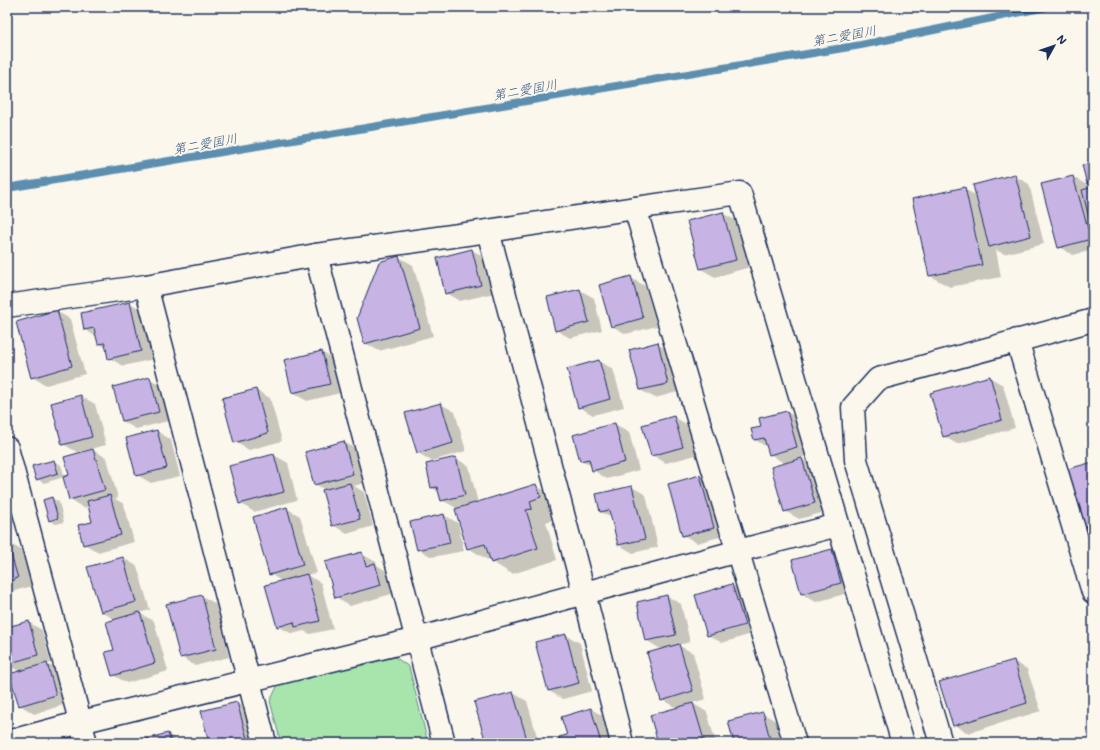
<svg xmlns="http://www.w3.org/2000/svg" width="1100" height="750" viewBox="0 0 1100 750" font-family="Mali,'Klee One',sans-serif">
	<style>
		.green { fill: #a7e5ad; stroke: #618a86 }
		.shadow { fill: #0003; fill-rule: evenodd }
		.lines { fill: none; stroke-linecap: round; stroke-linejoin: round }
		.stream { stroke: #5b8eaf; stroke-width: 8 }
		.building { fill: #c8b4e4; stroke: #1b2f5e }
		.minor-casing { stroke: #1b2f5e; stroke-width: 25 }
		.minor { stroke: #fbf7ec; stroke-width: 22 }
		.labels { text-anchor: middle; dominant-baseline: central; stroke-width: 4; stroke-linejoin: round; paint-order: stroke }
		.water-label { font-size: 13px; font-style: italic; fill: #365780; stroke: #fbf7ec }
	</style>
	<rect width="100%" height="100%" fill="#fbf7ec"/>
	<filter id="ink" filterUnits="userSpaceOnUse"><feTurbulence type="fractalNoise" baseFrequency=".025" numOctaves="2"/><feDisplacementMap in="SourceGraphic" scale="8" xChannelSelector="R" yChannelSelector="G"/><feConvolveMatrix kernelMatrix="1 2 1 2 8 2 1 2 1" color-interpolation-filters="sRGB"/></filter>
	<g filter="url(#ink)">
		<!-- green -->
		<path class="green" d="M395,657L409,667L428,743H281L270,701L278,685Z"/>
		<!-- shadow -->
		<g class="shadow">
			<path d="M1093,164V187L1088,184L1084,166Z"/>
			<path d="M1015,176L1029,184L1044,244L1004,254L996,250L1001,277L950,287L930,276L964,189L977,196Z"/>
			<path d="M1073,177L1087,185L1089,190L1093,189V250L1073,255L1059,247L1042,185Z"/>
			<path d="M722,213L737,221L750,267L715,277L701,269L688,222Z"/>
			<path d="M472,250L486,258L494,293L460,301L446,293Z"/>
			<path d="M399,257L413,265L433,336L379,351L365,343Z"/>
			<path d="M631,278L645,286L657,326L626,334L612,326Z"/>
			<path d="M580,290L594,298L602,330L570,338L556,330L548,298Z"/>
			<path d="M130,303L144,311L154,359L123,366L109,358L107,348L99,344L97,337L85,330L82,314Z"/>
			<path d="M56,311L70,319L85,374L46,385L32,377Z"/>
			<path d="M657,344L671,352L681,391L655,398L640,390Z"/>
			<path d="M321,352L335,360L344,392L307,401L293,393Z"/>
			<path d="M599,361L613,369L624,407L593,415L579,407L568,370Z"/>
			<path d="M989,377L1003,385L1015,428L957,444L943,436Z"/>
			<path d="M150,379L164,387L172,420L136,429L122,421Z"/>
			<path d="M256,390L270,398L282,441L249,450L235,442Z"/>
			<path d="M81,396L95,404L106,445L91,449L107,458L118,498L115,499L124,504L134,542L98,552L84,544L93,522L89,506L84,508L70,500L64,477L44,483L37,479L54,461L61,465L65,477L71,476L91,451V449L77,452L63,444Z"/>
			<path d="M441,404L455,412L466,451L432,461L418,453Z"/>
			<path d="M787,412L801,420L811,455L800,458L816,467L829,511L799,519L785,511V464L770,454L767,447L755,440Z"/>
			<path d="M674,417L688,425L696,455L666,463L652,455Z"/>
			<path d="M615,424L629,432L639,470L607,479L593,470L592,466L581,460Z"/>
			<path d="M157,431L171,440L180,476L151,483L137,475Z"/>
			<path d="M344,442L358,450L367,482L354,486L364,492L373,526L347,534L333,525L325,490L315,484Z"/>
			<path d="M274,455L288,463L297,500L254,512L240,503Z"/>
			<path d="M455,458L469,466L478,503L536,486L557,497L560,509L549,512L552,520L546,522L557,560L512,574L492,562L491,559L488,560L468,548L458,509L442,500L439,492L432,488Z"/>
			<path d="M700,476L714,484L727,535L697,543L683,535Z"/>
			<path d="M632,487L646,495L658,547L633,553L619,545L612,518L601,512L597,495Z"/>
			<path d="M52,498L59,502L64,522L56,524L49,520Z"/>
			<path d="M7,500L13,523L7,525Z"/>
			<path d="M286,508L300,516L317,573L307,575L321,583L333,629L310,634L304,631L292,634L278,626L283,582L270,574Z"/>
			<path d="M444,515L458,523L464,551L432,557L418,549Z"/>
			<path d="M7,542L21,550L32,586L7,593Z"/>
			<path d="M832,550L846,558L855,591L816,602L802,594Z"/>
			<path d="M362,554L376,562L377,565L389,573L395,593L350,606L336,597Z"/>
			<path d="M123,558L137,566L150,610L139,613L154,621L168,671L127,683L113,675L116,620L102,612Z"/>
			<path d="M732,585L746,593L758,632L722,643L708,635ZM749,622L750,624L717,634V632Z"/>
			<path d="M202,596L216,604L229,657L195,666L181,657Z"/>
			<path d="M667,596L681,604L690,642L678,645L693,653L706,699L692,703L707,712L716,743H659L677,708L662,700V650L646,640Z"/>
			<path d="M28,622L42,630L51,663L47,664L60,672L70,703L34,714L20,705V672L7,664V628Z"/>
			<path d="M566,635L580,643L592,691L563,699L549,691Z"/>
			<path d="M1013,661L1027,669L1041,711L968,733L954,725Z"/>
			<path d="M513,693L527,701L539,743H487L475,703Z"/>
			<path d="M237,703L251,711L259,743H210L202,712Z"/>
			<path d="M591,709L605,717L612,743H562Z"/>
			<path d="M762,713L776,721L782,743H735Z"/>
			<path d="M168,734L182,743H135Z"/>
		</g>
		<g class="lines">
			<!-- stream -->
			<path class="stream" d="M7,188L861,45L1046,7"/>
		</g>
		<!-- building -->
		<g class="building">
			<path d="M1093,163V183L1087,184L1082,165Z"/>
			<path d="M1015,174L1031,236L989,247L973,185Z"/>
			<path d="M1073,176L1091,239L1058,248L1041,184Z"/>
			<path d="M965,187L982,265L929,276L912,199Z"/>
			<path d="M1093,187V234L1082,190Z"/>
			<path d="M723,212L736,260L700,269L687,221Z"/>
			<path d="M472,249L481,285L445,294L437,258Z"/>
			<path d="M399,256L420,328L364,344L357,318L379,262Z"/>
			<path d="M631,276L643,318L611,327L599,285Z"/>
			<path d="M580,289L589,322L555,331L547,297Z"/>
			<path d="M130,302L141,351L108,359L105,343L98,344L94,328L84,330L81,313Z"/>
			<path d="M57,310L72,366L31,378L16,322Z"/>
			<path d="M658,342L668,384L640,390L629,350Z"/>
			<path d="M322,351L330,384L292,393L284,360Z"/>
			<path d="M599,360L610,399L578,408L567,369Z"/>
			<path d="M990,376L1002,420L943,437L930,393Z"/>
			<path d="M150,377L159,412L122,421L113,387Z"/>
			<path d="M256,389L268,433L234,443L222,398Z"/>
			<path d="M81,395L92,437L62,445L51,403Z"/>
			<path d="M441,403L453,443L417,453L405,413Z"/>
			<path d="M787,411L797,447L769,455L764,438L754,440L751,429L761,427L759,418Z"/>
			<path d="M674,416L683,447L651,456L642,425Z"/>
			<path d="M615,423L625,462L592,471L589,459L580,461L573,435Z"/>
			<path d="M157,430L167,468L136,476L126,438Z"/>
			<path d="M344,441L353,474L314,485L305,452Z"/>
			<path d="M93,449L105,490L69,500L63,477L69,475L64,457Z"/>
			<path d="M274,454L284,492L239,504L229,466Z"/>
			<path d="M456,457L465,495L441,501L437,487L431,488L426,464Z"/>
			<path d="M802,458L815,503L784,512L771,467Z"/>
			<path d="M54,460L58,473L36,480L32,466Z"/>
			<path d="M1093,462V538L1087,539L1068,469Z"/>
			<path d="M700,475L714,528L682,536L668,484Z"/>
			<path d="M350,483L360,519L332,526L322,490Z"/>
			<path d="M536,484L541,497L530,501L532,509L526,510L538,548L491,563L485,544L467,549L455,509Z"/>
			<path d="M632,486L645,539L618,545L609,510L600,512L596,494Z"/>
			<path d="M110,495L121,535L83,545L78,525L92,522L87,501Z"/>
			<path d="M52,497L58,518L49,521L43,500Z"/>
			<path d="M287,507L303,565L269,575L253,517Z"/>
			<path d="M444,514L450,543L417,550L410,522Z"/>
			<path d="M7,541L18,578L7,582Z"/>
			<path d="M832,549L841,583L801,594L792,560Z"/>
			<path d="M362,552L366,566L375,563L381,585L335,598L325,562Z"/>
			<path d="M123,557L136,602L101,612L87,567Z"/>
			<path d="M307,574L320,621L295,627L294,622L277,627L265,585Z"/>
			<path d="M732,584L745,625L707,636L695,595Z"/>
			<path d="M202,595L216,649L180,658L166,604Z"/>
			<path d="M667,595L676,635L645,641L637,602Z"/>
			<path d="M140,612L155,663L112,676L105,652L114,650L106,622Z"/>
			<path d="M29,621L38,655L7,664V627Z"/>
			<path d="M566,634L579,683L548,691L535,642Z"/>
			<path d="M679,644L693,691L661,701L647,653Z"/>
			<path d="M1014,660L1027,703L953,726L939,682Z"/>
			<path d="M47,663L56,695L19,706L9,674Z"/>
			<path d="M513,692L528,743H486L474,702Z"/>
			<path d="M237,702L248,742L209,743L201,711Z"/>
			<path d="M693,703L705,743H658L650,715Z"/>
			<path d="M591,708L601,743H561L559,737L567,735L561,717Z"/>
			<path d="M763,712L771,743H734L728,721Z"/>
			<path d="M168,733L171,743H131Z"/>
			<path d="M884,740L885,743H870Z"/>
		</g>
		<g class="lines">
			<!-- minor casing -->
			<g class="minor-casing">
				<g id="minor">
					<path d="M635,208L795,743"/>
					<path d="M488,231L584,593L622,743"/>
					<path d="M316,255L444,743"/>
					<path d="M146,286L265,743"/>
					<path d="M7,306L146,286L316,255L488,231L635,208L740,193L903,743"/>
					<path d="M1017,340L1093,592"/>
					<path d="M7,448L86,743"/>
					<path d="M7,742L81,722L417,639L738,551L838,525"/>
					<path d="M941,743L856,460L853,407L878,379L1093,320"/>
				</g>
			</g>
			<!-- minor -->
			<use href="#minor" class="minor"/>
		</g>
	</g>
	<g class="labels">
		<!-- water labels -->
		<g class="water-label">
			<text transform="translate(844 35) rotate(-10)">第二愛国川</text>
			<text transform="translate(525 89) rotate(-10)">第二愛国川</text>
			<text transform="translate(205 143) rotate(-10)">第二愛国川</text>
		</g>
	</g>
	<!-- margin -->
	<rect width="1100" height="750" fill="none" stroke="#fbf7ec" stroke-width="24"/>
	<rect x="12" y="12" width="1076" height="726" fill="none" stroke="#1b2f5e" stroke-width="1.5" filter="url(#ink)"/>
	<!-- north arrow -->
	<g transform="translate(1054 46) rotate(50)" stroke="#fbf7ec" stroke-width="3" paint-order="stroke">
	<path d="M0-3L7 15L0 10L-7 15Z" fill="#1b2f5e"/>
	<text y="-6" font-size="11" font-weight="bold" text-anchor="middle" fill="#1b2f5e">N</text>
	</g>
</svg>
